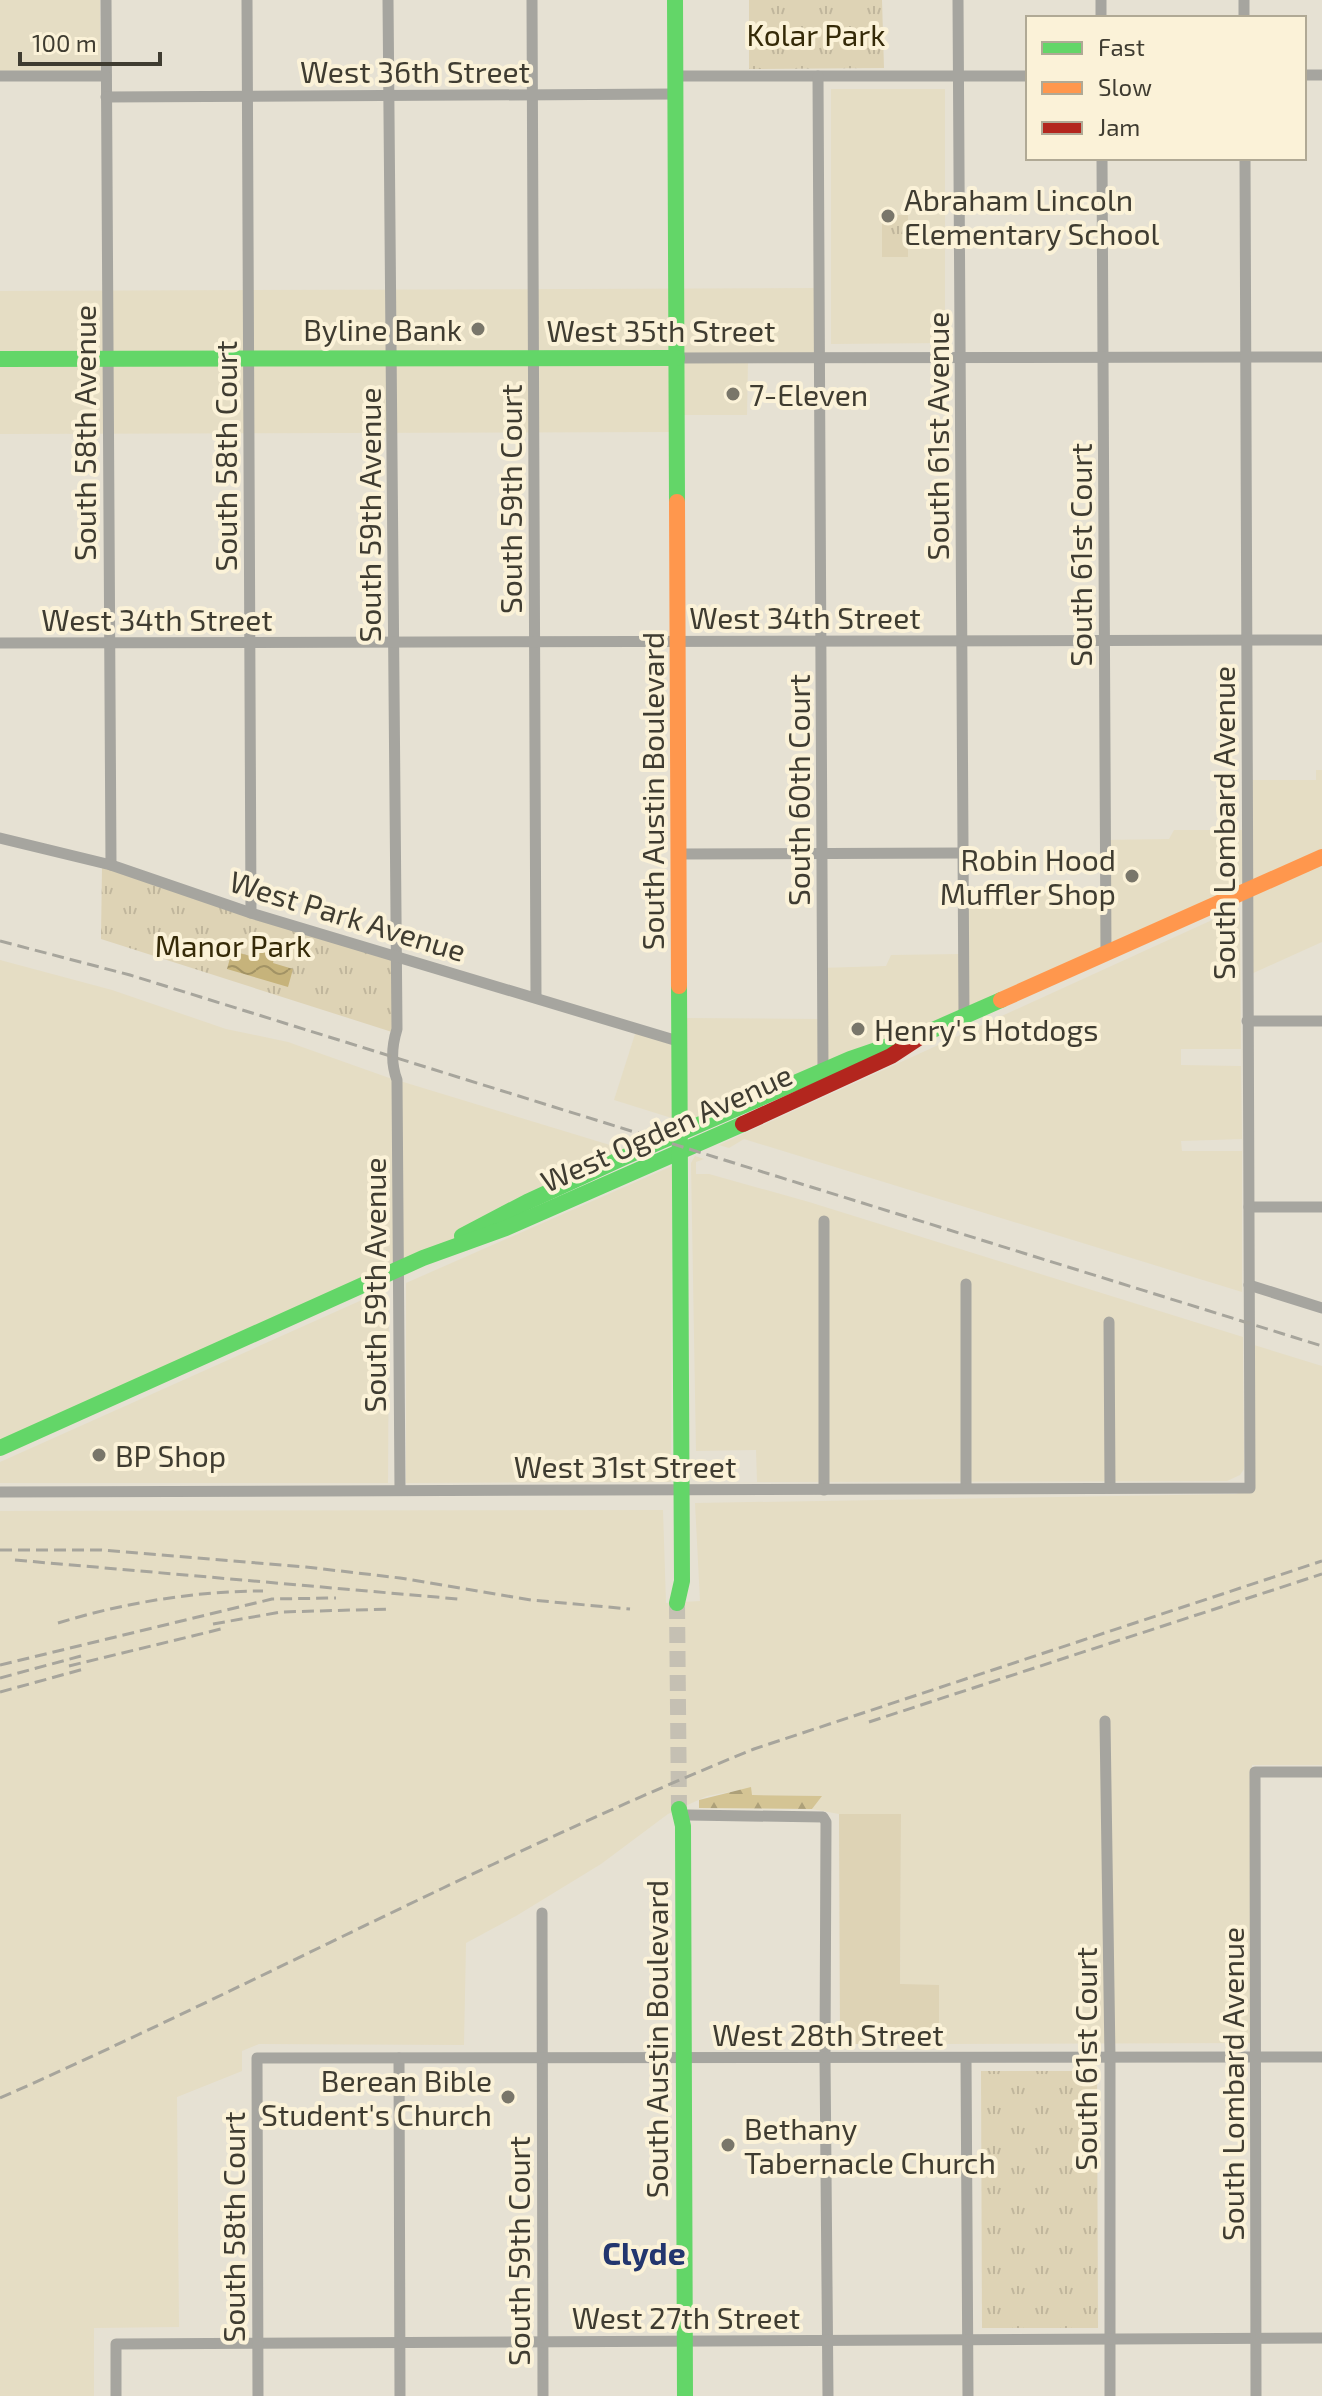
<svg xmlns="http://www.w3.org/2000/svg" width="1322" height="2396" viewBox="0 0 1322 2396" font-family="'Exo 2',sans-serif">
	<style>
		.built { fill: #e5ddc4 }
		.green { fill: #ded3b5 }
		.forest { fill: url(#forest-firs) }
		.park { fill: url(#park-tufts) }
		.water { fill: url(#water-waves) }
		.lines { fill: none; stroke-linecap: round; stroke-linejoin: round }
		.secondary-tunnel { stroke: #c5c0b3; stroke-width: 16; stroke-dasharray: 16 8; stroke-linecap: butt }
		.street { stroke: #a6a59f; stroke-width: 11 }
		.fast { stroke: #63d668; stroke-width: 16 }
		.slow { stroke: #ff974d; stroke-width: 16 }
		.jam { stroke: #b3261e; stroke-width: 16 }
		.rail { stroke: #a7a59c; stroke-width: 3; stroke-dasharray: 12 6; stroke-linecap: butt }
		.poi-dot { fill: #79766a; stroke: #fbf2d8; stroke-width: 3 }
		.labels { text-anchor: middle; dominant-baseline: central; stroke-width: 8; stroke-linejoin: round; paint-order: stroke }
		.park-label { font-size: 30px; fill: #352a08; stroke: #fbf2d8 }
		.street-label { font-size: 30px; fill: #3f3c31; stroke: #fbf2d8 }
		.poi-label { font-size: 30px; fill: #3f3c31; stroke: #fbf2d8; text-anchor: start }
		.neighbourhood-label { font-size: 32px; font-weight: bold; fill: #23366e; stroke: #fbf2d8 }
	</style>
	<defs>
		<pattern id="forest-firs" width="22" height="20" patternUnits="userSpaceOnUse" patternTransform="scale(2)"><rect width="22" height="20" fill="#d4c494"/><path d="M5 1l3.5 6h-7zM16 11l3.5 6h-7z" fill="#ada079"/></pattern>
		<pattern id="park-tufts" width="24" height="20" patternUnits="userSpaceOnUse" patternTransform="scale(2)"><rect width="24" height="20" fill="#ded3b5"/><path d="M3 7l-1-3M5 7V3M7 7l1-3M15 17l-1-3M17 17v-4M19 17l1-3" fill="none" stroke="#c0b69c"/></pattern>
		<pattern id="water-waves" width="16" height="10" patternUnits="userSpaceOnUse" patternTransform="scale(2)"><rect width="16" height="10" fill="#c6b37b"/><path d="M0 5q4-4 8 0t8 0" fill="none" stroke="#a29365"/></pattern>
	</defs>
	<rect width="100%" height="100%" fill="#e6e1d3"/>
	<!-- built -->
	<g class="built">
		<rect x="0" y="0" width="100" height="71"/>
		<path d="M831,89H945V343L831,344Z"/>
		<path d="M817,288L816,360H748L747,415H681L674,432L0,434V291Z"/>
		<path d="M1316,770H1322V942L1249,975V780H1316Z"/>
		<path d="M1174,830H1246L1245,888L683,1130V1018L820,1019V968L886,966L891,955L961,954V904L1028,903L1033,893H1104L1103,840L1169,839Z"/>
		<path d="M1234,910L1240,913L1241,1049H1181V1065L1241,1066L1242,1139L1181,1141L1182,1151H1242V1292L744,1139L729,1148L719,1145Z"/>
		<path d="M0,960L112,990L226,1029L288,1042L395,1080V1268L0,1446Z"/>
		<path d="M636,1031L678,1044V1120L614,1100Z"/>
		<path d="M400,1081L633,1152L401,1268Z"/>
		<path d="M695,1156L704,1159L696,1162V1174H709L809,1202L1243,1337L1244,1469L1240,1475L1227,1481L757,1482L756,1450L696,1451L691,1163Z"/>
		<path d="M672,1166L671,1482L406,1483V1283Z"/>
		<path d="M382,1291L387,1295L389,1303L388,1483H0V1462Z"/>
		<path d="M1254,1345L1322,1366V1765H1252L1253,2043L939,2044V1985H900L901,1814H839L812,1809L821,1796L751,1795V1788L707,1796L668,1814L601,1864L516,1916L466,1943L464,2045L259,2044L242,2051V2071L177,2097L179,2327L94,2328V2396H0V1511L663,1510L666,1603L700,1601L695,1503L1236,1494L1252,1488Z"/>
	</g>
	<!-- green -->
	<path class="green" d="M839,1814H901L900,1984L939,1985V2044H840Z"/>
	<!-- forest -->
	<path class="forest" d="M751,1787L752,1795L822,1796L812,1809L699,1808V1800Z"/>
	<!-- park -->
	<g class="park">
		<path d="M749,0H882L884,68L749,69Z"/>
		<rect x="882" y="215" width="26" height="42"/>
		<path d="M102,867L392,959V1032L101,939Z"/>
		<path d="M981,2071H1097L1098,2328H982Z"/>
	</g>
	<!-- water -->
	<path class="water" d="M259,942L277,947L273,963L293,969L288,987L227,969L232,951L254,957Z"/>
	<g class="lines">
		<!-- secondary-tunnel -->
		<path class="secondary-tunnel" d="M677,1603L679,1809"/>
		<!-- street -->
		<g class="street">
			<path d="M106,0L111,865"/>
			<path d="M247,0L251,913"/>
			<path d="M388,0L397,1029C392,1045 391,1064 397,1080L400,1490"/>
			<path d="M532,0L536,997"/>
			<path d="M958,0L964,1016"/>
			<path d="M1101,0V18"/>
			<path d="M1244,0V18"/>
			<path d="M1304,75H1322"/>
			<path d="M0,76H106"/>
			<path d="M676,76H1028"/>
			<path d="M818,76L823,1071"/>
			<path d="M106,97L676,94"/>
			<path d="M1102,158L1106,953"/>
			<path d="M677,358L1322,357"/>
			<path d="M0,643L1322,640"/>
			<path d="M0,838L111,865L251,913L681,1042"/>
			<path d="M681,854L963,853"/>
			<path d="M1247,1021H1322"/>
			<path d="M1249,1207H1322"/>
			<path d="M966,1284V1488"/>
			<path d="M1249,1285L1322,1308"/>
			<path d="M1109,1322L1110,1488"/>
			<path d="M824,1490V1221"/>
			<path d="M0,1492L1250,1488L1245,158"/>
			<path d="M1105,1721L1110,2058V2396"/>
			<path d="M688,1815L823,1817L826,1822L825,2058L828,2396"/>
			<path d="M542,1913L543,2396"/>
			<path d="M399,2058L400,2396"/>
			<path d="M966,2058L968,2396"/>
			<path d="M116,2396V2344L1322,2338"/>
			<path d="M258,2396L257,2058L1322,2057"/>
			<path d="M1256,2396L1255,1772H1322"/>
		</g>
		<!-- fast -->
		<g class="fast">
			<path d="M675,0L677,502"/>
			<path d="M0,359L677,358"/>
			<path d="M462,1236L527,1202L627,1156L850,1059L926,1033L1001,1000"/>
			<path d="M0,1448L423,1258L506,1228L743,1124"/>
			<path d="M677,1603L682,1581L679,986"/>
			<path d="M679,1809L683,1826L685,2396"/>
		</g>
		<!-- slow -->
		<g class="slow">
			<path d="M677,502L679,986"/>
			<path d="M1001,1000L1322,857"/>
		</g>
		<!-- jam -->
		<path class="jam" d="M743,1124L891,1056L926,1033"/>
		<!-- rail -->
		<g class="rail">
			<path d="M0,941L130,975L1322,1346"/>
			<path d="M0,1550H101L306,1567L400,1578L531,1600L630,1609"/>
			<path d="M15,1560L458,1599"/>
			<path d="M58,1623C123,1603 195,1591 263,1591"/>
			<path d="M213,1624L281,1612L391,1609"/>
			<path d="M0,1665L272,1599L336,1598"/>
			<path d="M69,1666L225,1628"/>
			<path d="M0,1678L81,1656"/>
			<path d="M0,1692L84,1669"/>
			<path d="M869,1722L1322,1574"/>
			<path d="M0,2098C253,1986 497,1853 754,1749L1322,1561"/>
		</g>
	</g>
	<!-- markers -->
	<g class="poi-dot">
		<circle cx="888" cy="216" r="8"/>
		<circle cx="478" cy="329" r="8"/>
		<circle cx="733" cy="394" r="8"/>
		<circle cx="1132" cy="876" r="8"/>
		<circle cx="858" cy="1029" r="8"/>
		<circle cx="99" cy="1455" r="8"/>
		<circle cx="508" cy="2097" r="8"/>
		<circle cx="728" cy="2145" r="8"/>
	</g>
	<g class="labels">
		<!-- park labels -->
		<g class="park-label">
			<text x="816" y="34">Kolar Park</text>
			<text x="233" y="945">Manor Park</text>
		</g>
		<!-- street labels -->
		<g class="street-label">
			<text x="415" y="71">West 36th Street</text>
			<text x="661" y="330">West 35th Street</text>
			<text transform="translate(84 433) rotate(-90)">South 58th Avenue</text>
			<text transform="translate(937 436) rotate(-90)">South 61st Avenue</text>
			<text transform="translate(225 456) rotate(-90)">South 58th Court</text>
			<text transform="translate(510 499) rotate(-90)">South 59th Court</text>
			<text transform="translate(369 515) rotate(-90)">South 59th Avenue</text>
			<text transform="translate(1080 555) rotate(-90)">South 61st Court</text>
			<text x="805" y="617">West 34th Street</text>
			<text x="157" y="619">West 34th Street</text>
			<text transform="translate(798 790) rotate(-90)">South 60th Court</text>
			<text transform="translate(652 791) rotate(-90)">South Austin Boulevard</text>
			<text transform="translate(1223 823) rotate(-90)">South Lombard Avenue</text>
			<text transform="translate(348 915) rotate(17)">West Park Avenue</text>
			<text transform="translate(666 1127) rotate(-24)">West Ogden Avenue</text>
			<text transform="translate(374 1285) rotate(-90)">South 59th Avenue</text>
			<text x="625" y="1466">West 31st Street</text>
			<text x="828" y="2034">West 28th Street</text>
			<text transform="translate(656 2039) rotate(-90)">South Austin Boulevard</text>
			<text transform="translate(1085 2059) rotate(-90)">South 61st Court</text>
			<text transform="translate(1232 2084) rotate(-90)">South Lombard Avenue</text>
			<text transform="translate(233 2227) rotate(-90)">South 58th Court</text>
			<text transform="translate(518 2251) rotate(-90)">South 59th Court</text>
			<text x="686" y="2317">West 27th Street</text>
		</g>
		<!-- poi labels -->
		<g class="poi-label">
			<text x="904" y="199">Abraham Lincoln<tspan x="904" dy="34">Elementary School</tspan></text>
			<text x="462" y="329" text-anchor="end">Byline Bank</text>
			<text x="749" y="394">7-Eleven</text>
			<text x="1116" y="859" text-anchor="end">Robin Hood<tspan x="1116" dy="34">Muffler Shop</tspan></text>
			<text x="874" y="1029">Henry's Hotdogs</text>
			<text x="115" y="1455">BP Shop</text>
			<text x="492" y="2080" text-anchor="end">Berean Bible<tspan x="492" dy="34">Student's Church</tspan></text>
			<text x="744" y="2128">Bethany<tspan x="744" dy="34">Tabernacle Church</tspan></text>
		</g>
		<!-- neighbourhood labels -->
		<g class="neighbourhood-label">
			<text x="644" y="2252">Clyde</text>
		</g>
	</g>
	<!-- legend -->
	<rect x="1026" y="16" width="280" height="144" fill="#fbf2d8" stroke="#b0a995" stroke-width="2"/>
	<rect x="1042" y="42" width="40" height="12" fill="#63d668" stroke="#b0a995" stroke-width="2"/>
	<text x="1098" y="56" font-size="24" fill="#3f3c31">Fast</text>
	<rect x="1042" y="82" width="40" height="12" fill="#ff974d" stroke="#b0a995" stroke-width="2"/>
	<text x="1098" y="96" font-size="24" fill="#3f3c31">Slow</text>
	<rect x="1042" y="122" width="40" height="12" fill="#b3261e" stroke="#b0a995" stroke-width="2"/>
	<text x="1098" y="136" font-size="24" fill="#3f3c31">Jam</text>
	<!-- scale -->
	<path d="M20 52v12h140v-12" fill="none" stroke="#3f3c31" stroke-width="4"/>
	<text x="32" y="52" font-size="24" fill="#3f3c31" stroke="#fbf2d8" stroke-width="6" paint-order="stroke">100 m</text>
</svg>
